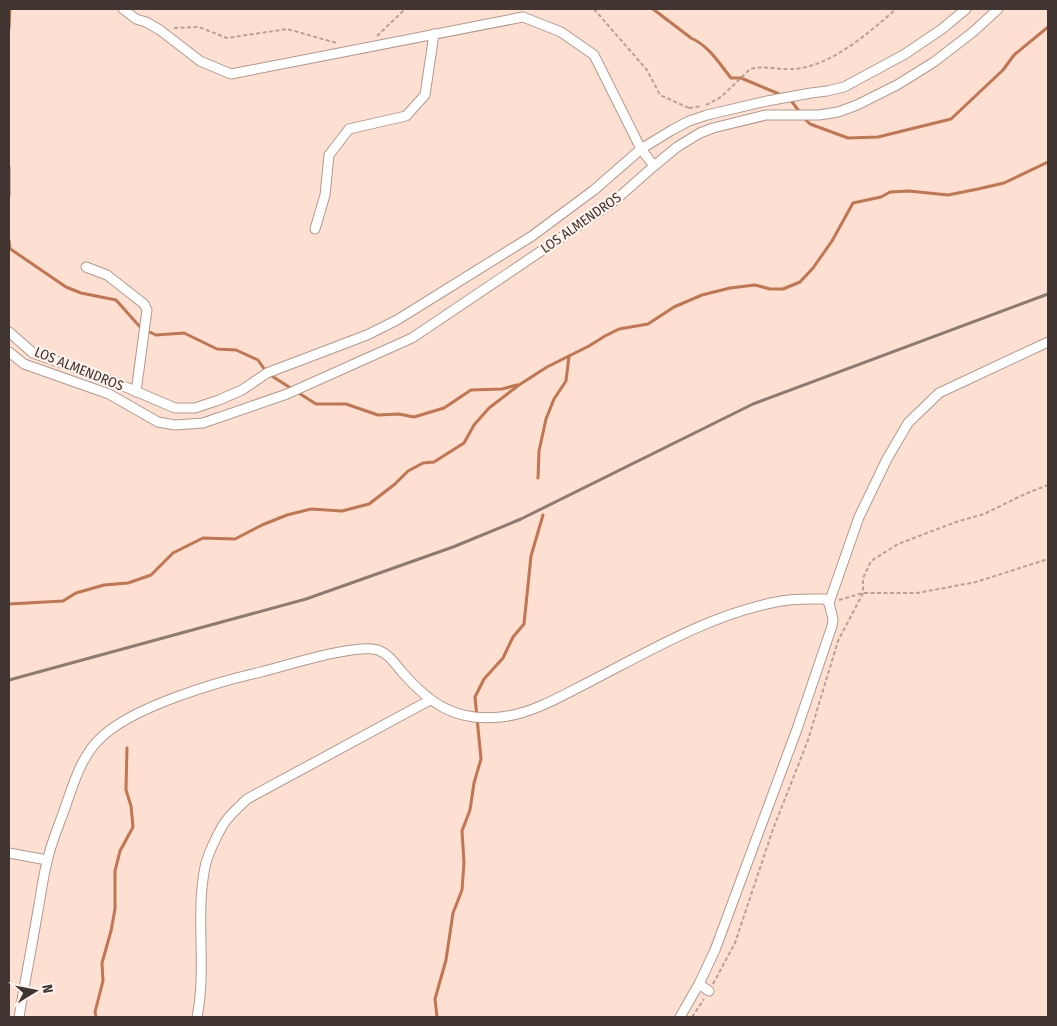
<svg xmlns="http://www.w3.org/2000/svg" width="1057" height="1026" viewBox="0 0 1057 1026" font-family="'Fira Sans Condensed',sans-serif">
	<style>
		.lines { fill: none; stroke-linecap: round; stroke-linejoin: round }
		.stream { stroke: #c27551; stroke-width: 3 }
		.street-casing { stroke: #b3988b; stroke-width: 11 }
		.path { stroke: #b8a197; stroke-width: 2; stroke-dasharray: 4 2.5; stroke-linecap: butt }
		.street { stroke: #fff; stroke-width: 9 }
		.rail { stroke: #8d7b72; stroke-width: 3 }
		.labels { text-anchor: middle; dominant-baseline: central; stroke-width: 4.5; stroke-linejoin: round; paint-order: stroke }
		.street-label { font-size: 14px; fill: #403530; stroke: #fef2ec }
	</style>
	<rect width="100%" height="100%" fill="#fee0d3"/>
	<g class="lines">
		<!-- stream -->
		<g class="stream">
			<path d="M653,9L691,38C709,46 719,63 731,78H741L784,96"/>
			<path d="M9,29L10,9"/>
			<path d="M790,99L804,118L810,124L848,138L878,137L951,119L1003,70L1014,55L1048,27"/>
			<path d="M9,167V196"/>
			<path d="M9,240L10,249"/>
			<path d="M9,248L66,287L81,293L116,300L141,328L156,335L184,333L217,349L236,350L258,360L267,373L316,404H346L378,415L399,414L414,417L444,408L471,390L502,389L517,385"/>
			<path d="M538,478L539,451L546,419L554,399L566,381L569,356"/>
			<path d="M9,604L63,601L76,593L104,585L128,583L151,575L173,553L203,538L235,539L262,525L287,515L311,509L342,511L369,504L395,484L408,471L423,463L434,462L464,443L474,425L489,408L519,385L547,367L589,346L605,336L619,329L648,324L674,307L702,295L730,288L755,285L770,289H783L800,282L813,268L832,241L853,203L881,197L890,192L909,191L948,195L978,189L1004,183L1048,162"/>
			<path d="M96,1017L95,1012L103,981L102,963L111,931L115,909V871L120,851L133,827L131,806L126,790L127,748"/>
			<path d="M437,1017L435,999L446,960L453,913L462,890L464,863L462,831L470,810L474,783L481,759L475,697L484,679L503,658L513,637L524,624L531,556L543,515"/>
		</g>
		<!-- street casing -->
		<g class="street-casing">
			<g id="street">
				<path d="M123,9L136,19L146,22L160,30L200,61L231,74L523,17L561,32L594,55L641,149L654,166"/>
				<path d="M315,229L325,195L329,155L349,129L406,116L425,95L434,34"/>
				<path d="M86,267L107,275L144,304L147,310L136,392"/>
				<path d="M9,332L33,353L114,382L175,408H195L219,400L242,390L267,373L367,335L397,320L532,236L594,190L641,149L672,130L689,121L707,115L767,101L811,93L827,91L844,87L905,54L942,29L966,9"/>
				<path d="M9,352L24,364L109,394L158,422L175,425L203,423L287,394L412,338L611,204L654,166L677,147L700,133L713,128L766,115H819L838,112L857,105L897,85L934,62L973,32L998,9"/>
				<path d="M9,853L47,860"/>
				<path d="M699,984L709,991"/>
				<path d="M19,1017C25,981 32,946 38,910C41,894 43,877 47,862C51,842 60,823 66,805C75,779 83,752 105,734C139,705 217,682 261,672C285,666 357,643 378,650C389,654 395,664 402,672C430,704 456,722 501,717C532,714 563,695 591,681C651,650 710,615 776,602C792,598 809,599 825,599L829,603"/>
				<path d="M197,1017C207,968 195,916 205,867C207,856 217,835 223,825C229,815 239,807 247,799L430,700"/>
				<path d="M680,1017L699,984L715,950L797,729L832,626L833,619L829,603L859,517L887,459L908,423L939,393L1048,342"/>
			</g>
		</g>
		<!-- path -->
		<g class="path">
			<path d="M594,9L647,70L660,95L689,108"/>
			<path d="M174,28L199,27L227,38L287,29L337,43"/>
			<path d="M377,36L405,9"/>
			<path d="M706,105L721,97L750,69C764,65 778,70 793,69C830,67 869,33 896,9"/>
			<path d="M689,108L702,106"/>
			<path d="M839,600L863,593H917L976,582L1048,559"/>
			<path d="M713,984L735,943L772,832L808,740L838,641L863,593V578L871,561L898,544L956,522L984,514L1025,494L1048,485"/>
			<path d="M692,1017L704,999"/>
		</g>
		<!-- street -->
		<use href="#street" class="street"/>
		<!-- rail -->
		<path class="rail" d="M9,680L306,599L453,547L521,519L753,404L1048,294"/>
	</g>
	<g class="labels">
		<!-- street labels -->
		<g class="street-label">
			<text transform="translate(581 223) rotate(-35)">LOS ALMENDROS</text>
			<text transform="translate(79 369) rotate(22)">LOS ALMENDROS</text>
		</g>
	</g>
	<!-- border -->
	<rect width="1057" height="1026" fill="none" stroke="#403530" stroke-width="20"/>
	<!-- north arrow -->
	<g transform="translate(35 991) rotate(80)" stroke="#fef2ec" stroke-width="4" paint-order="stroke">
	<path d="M0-4L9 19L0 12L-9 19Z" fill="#403530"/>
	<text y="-8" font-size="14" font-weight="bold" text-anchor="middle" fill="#403530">N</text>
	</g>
</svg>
